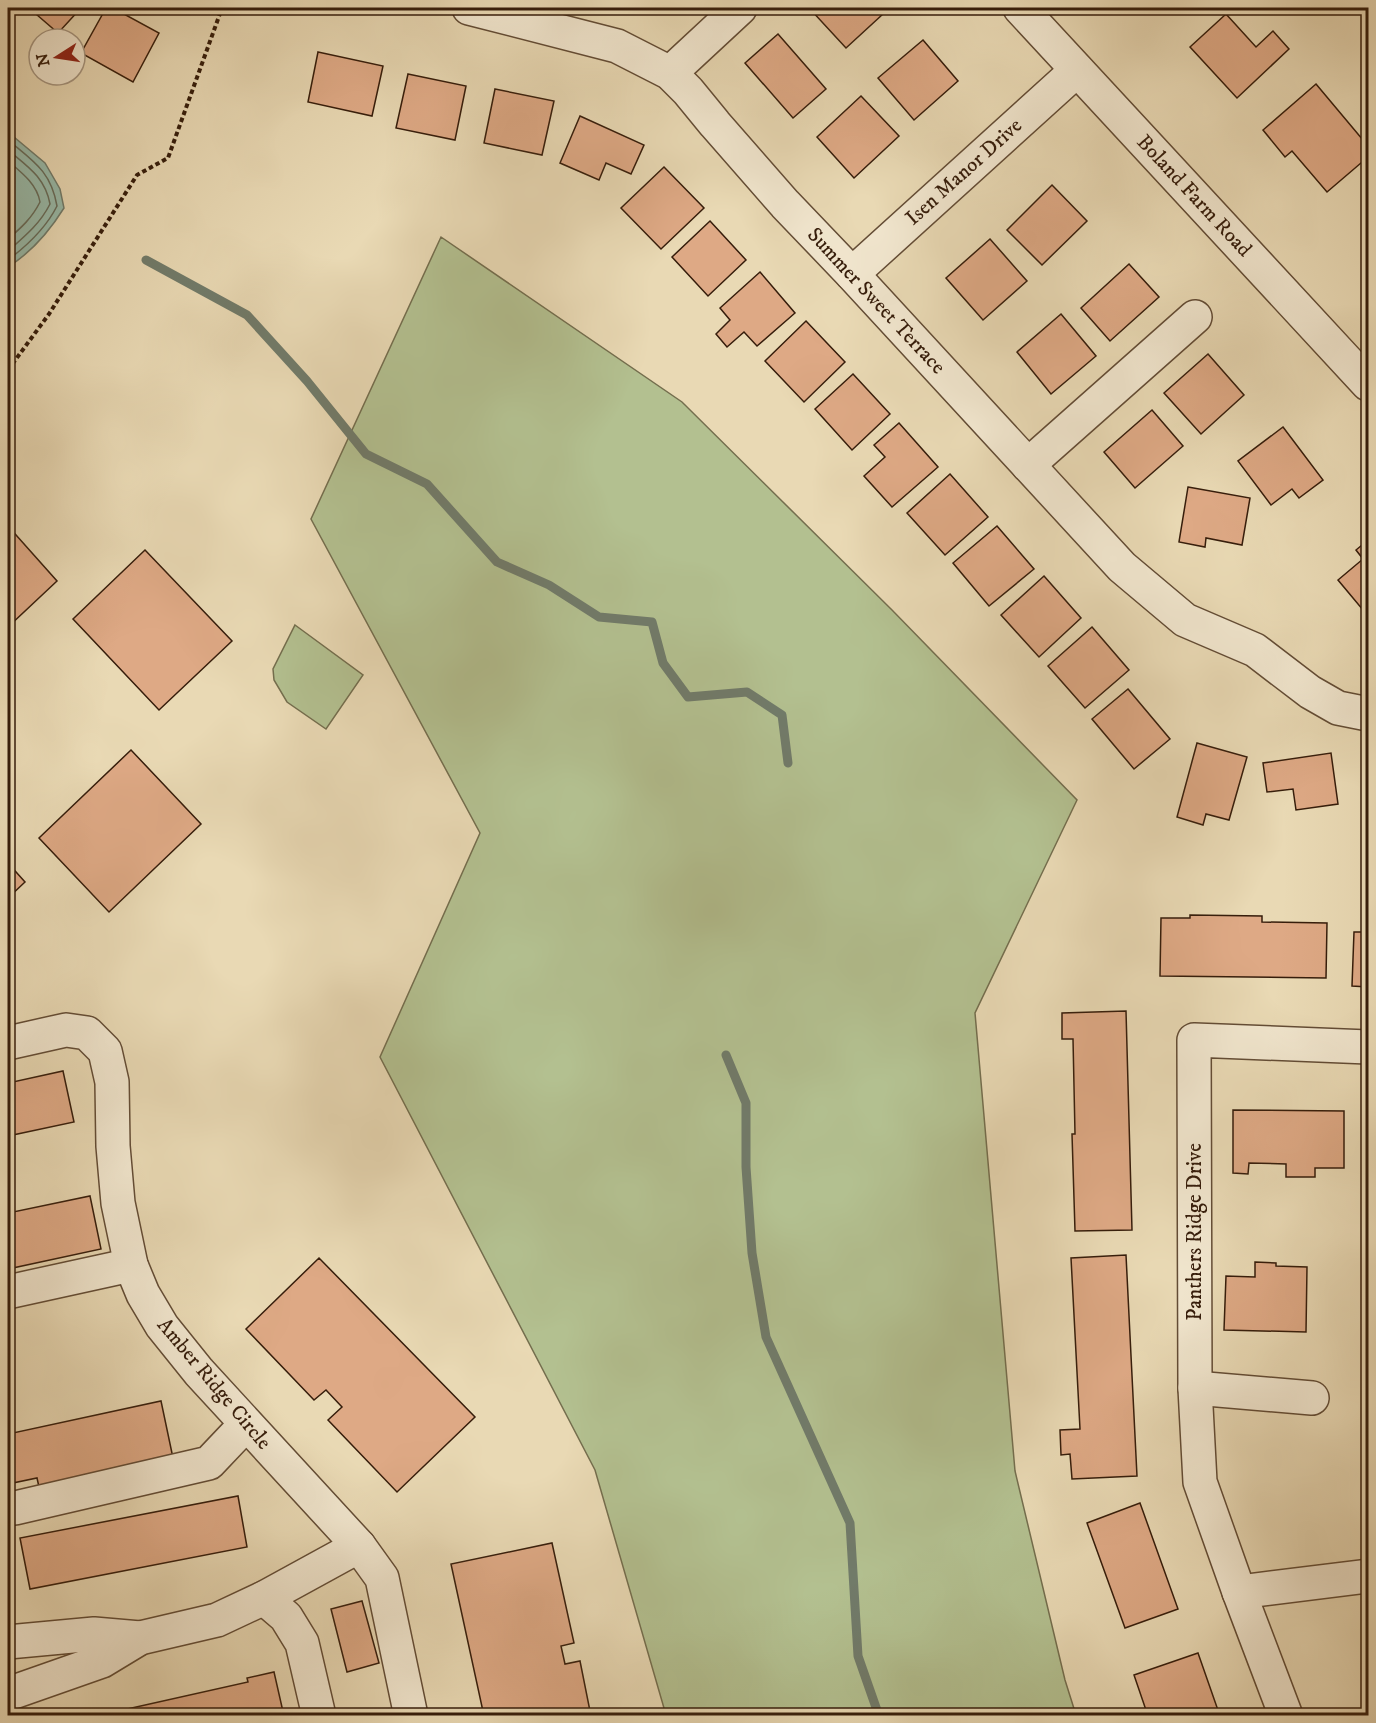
<svg xmlns="http://www.w3.org/2000/svg" width="1376" height="1723" viewBox="0 0 1376 1723" font-family="'IM FELL DW Pica',serif">
	<style>
		.green { fill: #b3c090; stroke: #746e4e; stroke-width: 1.5 }
		.water { fill: #98baa9; stroke: #717b6a; stroke-width: 1.5 }
		.lines { fill: none; stroke-linecap: round; stroke-linejoin: round }
		.shore { stroke: #676c5a; stroke-width: 1.5 }
		.stream { stroke: #717b6a; stroke-width: 9 }
		.building { fill: #dea985; stroke: #361d0b; stroke-width: 1.5 }
		.minor-casing { stroke: #634c35; stroke-width: 36 }
		.path { stroke: #361d0b; stroke-width: 4; stroke-dasharray: 4.5 3; stroke-linecap: butt }
		.minor { stroke: #f1e6ce; stroke-width: 33 }
		.labels { text-anchor: middle; dominant-baseline: central; stroke-width: 4.5; stroke-linejoin: round; paint-order: stroke }
		.street-label { font-size: 21px; fill: #361d0b; stroke: #f1e6ce }
	</style>
	<rect width="100%" height="100%" fill="#e9d9b4"/>
	<filter id="stains"><feTurbulence type="fractalNoise" baseFrequency=".00333" numOctaves="4"/><feColorMatrix values="0 0 0 0 .2 0 0 0 0 .09 0 0 0 0 .02 0 0 0 .5 -.17"/></filter>
	<radialGradient id="worn" r=".72"><stop offset=".6" stop-color="#630" stop-opacity="0"/><stop offset="1" stop-color="#630" stop-opacity=".3"/></radialGradient>
	<!-- green -->
	<g class="green">
		<path d="M441,237L682,402L892,610L1077,800L975,1013L1015,1471L1065,1680L1076,1715H666L595,1470L380,1057L480,833L311,519Z"/>
		<path d="M295,625L363,675L326,729L287,702L274,680L273,669Z"/>
	</g>
	<!-- water -->
	<path class="water" d="M8,132L45,163L60,189L64,208C49,232 32,252 8,267Z"/>
	<g class="lines">
		<!-- shore -->
		<g class="shore">
			<path d="M8,140C33,161 51,171 57,206C46,228 28,245 8,260"/>
			<path d="M8,150C27,166 45,177 50,204C40,224 24,237 8,251"/>
			<path d="M8,161C21,172 37,184 40,202C32,218 21,228 8,239"/>
		</g>
		<!-- stream -->
		<g class="stream">
			<path d="M146,260L247,315L307,381L366,454L427,484L497,562L549,585L599,617L652,622L663,663L688,697L747,692L782,715L788,763"/>
			<path d="M726,1055L746,1103V1167L752,1253L766,1337L850,1523L858,1656L879,1716"/>
		</g>
	</g>
	<!-- building -->
	<g class="building">
		<path d="M29,8H81L58,33Z"/>
		<path d="M106,8H113L159,33L133,82L81,53Z"/>
		<path d="M812,8H877L883,14L846,48L810,9Z"/>
		<path d="M1226,14L1256,47L1273,31L1289,49L1237,98L1190,47Z"/>
		<path d="M778,34L826,89L793,118L745,63Z"/>
		<path d="M923,40L958,81L914,120L878,78Z"/>
		<path d="M318,52L383,66L372,116L308,102Z"/>
		<path d="M408,74L466,86L455,140L396,128Z"/>
		<path d="M1316,84L1368,146V157L1327,192L1292,151L1285,157L1263,130Z"/>
		<path d="M495,89L554,101L542,155L484,143Z"/>
		<path d="M861,96L899,136L854,178L817,137Z"/>
		<path d="M580,116L644,145L631,174L606,163L599,180L560,163Z"/>
		<path d="M664,167L704,208L661,249L621,208Z"/>
		<path d="M1052,185L1087,221L1042,265L1007,230Z"/>
		<path d="M710,221L746,260L708,296L672,257Z"/>
		<path d="M990,239L1027,281L983,320L946,278Z"/>
		<path d="M1129,264L1159,297L1110,341L1081,308Z"/>
		<path d="M760,272L795,313L757,346L744,332L727,347L716,334L730,320L720,308Z"/>
		<path d="M1061,314L1096,356L1051,394L1017,352Z"/>
		<path d="M806,321L845,362L804,402L765,361Z"/>
		<path d="M1208,354L1244,395L1201,434L1164,393Z"/>
		<path d="M853,374L890,414L852,450L815,409Z"/>
		<path d="M1152,410L1183,446L1135,488L1104,452Z"/>
		<path d="M899,423L938,467L892,507L864,476L885,457L874,445Z"/>
		<path d="M1283,427L1323,480L1299,498L1292,489L1271,505L1238,461Z"/>
		<path d="M950,474L988,517L945,555L907,513Z"/>
		<path d="M1188,487L1250,498L1242,545L1206,538L1205,547L1179,542Z"/>
		<path d="M8,526L57,581L8,627Z"/>
		<path d="M997,526L1034,569L989,606L953,563Z"/>
		<path d="M1368,540V616L1338,580L1363,559L1356,550Z"/>
		<path d="M145,550L232,641L159,710L73,619Z"/>
		<path d="M1044,576L1081,618L1039,657L1001,615Z"/>
		<path d="M1092,627L1129,670L1085,708L1048,666Z"/>
		<path d="M1128,689L1170,739L1134,769L1092,719Z"/>
		<path d="M1197,743L1247,757L1229,820L1206,814L1203,825L1177,817Z"/>
		<path d="M131,750L201,824L109,912L39,838Z"/>
		<path d="M1331,753L1338,804L1296,810L1293,789L1267,792L1263,763Z"/>
		<path d="M1365,759H1368V799Z"/>
		<path d="M8,863L25,882L8,898Z"/>
		<path d="M1190,915L1262,916V922L1327,923L1326,978L1160,976L1161,918H1190Z"/>
		<path d="M1354,932H1368V987L1352,986Z"/>
		<path d="M1126,1011L1132,1230L1075,1231L1072,1134H1075L1073,1039H1062V1013Z"/>
		<path d="M63,1071L74,1122L8,1136V1083Z"/>
		<path d="M1233,1110L1344,1111V1168H1315V1177H1286V1164L1249,1163L1248,1174L1233,1173Z"/>
		<path d="M90,1196L101,1249L8,1269V1213Z"/>
		<path d="M1126,1255L1137,1476L1072,1479L1070,1454L1061,1455L1060,1430L1080,1429L1071,1258Z"/>
		<path d="M319,1258L475,1417L397,1492L328,1420L342,1407L326,1390L314,1400L246,1329Z"/>
		<path d="M1255,1262L1276,1263V1266L1307,1267L1306,1332L1224,1330L1226,1276L1255,1277Z"/>
		<path d="M161,1401L173,1458L39,1487L37,1478L8,1484V1434Z"/>
		<path d="M238,1496L247,1547L30,1589L20,1538Z"/>
		<path d="M1140,1503L1178,1609L1125,1628L1087,1523Z"/>
		<path d="M552,1543L574,1643L561,1646L565,1664L580,1661L591,1716H484L451,1564Z"/>
		<path d="M362,1601L379,1663L347,1672L331,1609Z"/>
		<path d="M1198,1653L1220,1716H1148L1134,1675Z"/>
		<path d="M274,1672L284,1716H96L248,1682L247,1678Z"/>
	</g>
	<g class="lines">
		<!-- minor casing -->
		<g class="minor-casing">
			<g id="minor">
				<path d="M469,8L617,46L670,73L688,91L715,124L785,204L852,274L1122,567L1185,620L1255,650L1310,692L1338,708L1368,714"/>
				<path d="M1020,8L1368,384"/>
				<path d="M670,73L740,8"/>
				<path d="M852,274L1077,70"/>
				<path d="M1028,465L1195,317"/>
				<path d="M8,1043L66,1030L87,1033L105,1051L112,1082L113,1146L118,1203L131,1265L143,1294L162,1326L199,1372L359,1546L382,1578L411,1716"/>
				<path d="M8,1292L131,1265"/>
				<path d="M1195,1388L1312,1398"/>
				<path d="M15,1508L209,1463L246,1424"/>
				<path d="M1239,1592L1368,1576"/>
				<path d="M264,1598L286,1617L302,1643L319,1716"/>
				<path d="M8,1642L94,1634L140,1638"/>
				<path d="M8,1694L102,1661L140,1638L217,1620L264,1598L359,1546"/>
				<path d="M1286,1716L1239,1592L1200,1482L1195,1388L1194,1040L1368,1047"/>
			</g>
		</g>
		<!-- path -->
		<path class="path" d="M8,370L49,314L137,175L168,158L222,8"/>
		<!-- minor -->
		<use href="#minor" class="minor"/>
	</g>
	<g class="labels">
		<!-- street labels -->
		<g class="street-label">
			<text transform="translate(964 172) rotate(-42)">Isen Manor Drive</text>
			<text transform="translate(1194 196) rotate(47)">Boland Farm Road</text>
			<text transform="translate(876 301) rotate(47)">Summer Sweet Terrace</text>
			<text transform="translate(1195 1232) rotate(-90)">Panthers Ridge Drive</text>
			<text transform="translate(214 1384) rotate(50)">Amber Ridge Circle</text>
		</g>
	</g>
	<!-- margin -->
	<rect width="1376" height="1723" fill="none" stroke="#e9d9b4" stroke-width="30"/>
	<rect x="9" y="9" width="1358" height="1705" fill="none" stroke="#361d0b" stroke-width="3"/>
	<rect x="15" y="15" width="1346" height="1693" fill="none" stroke="#361d0b" stroke-width="1.5"/>
	<!-- north arrow -->
	<g transform="translate(57 57) rotate(258)"><circle r="28" fill="#f1e6ce" stroke="#a69680" stroke-width="1.5"/>
	<path d="M0-4.5L10 22L0 15L-10 22Z" fill="#8f2418"/>
	<text y="-9" font-size="16" font-weight="bold" text-anchor="middle" fill="#361d0b">N</text>
	</g>
	<rect width="100%" height="100%" filter="url(#stains)"/>
	<rect width="100%" height="100%" fill="url(#worn)"/>
</svg>
